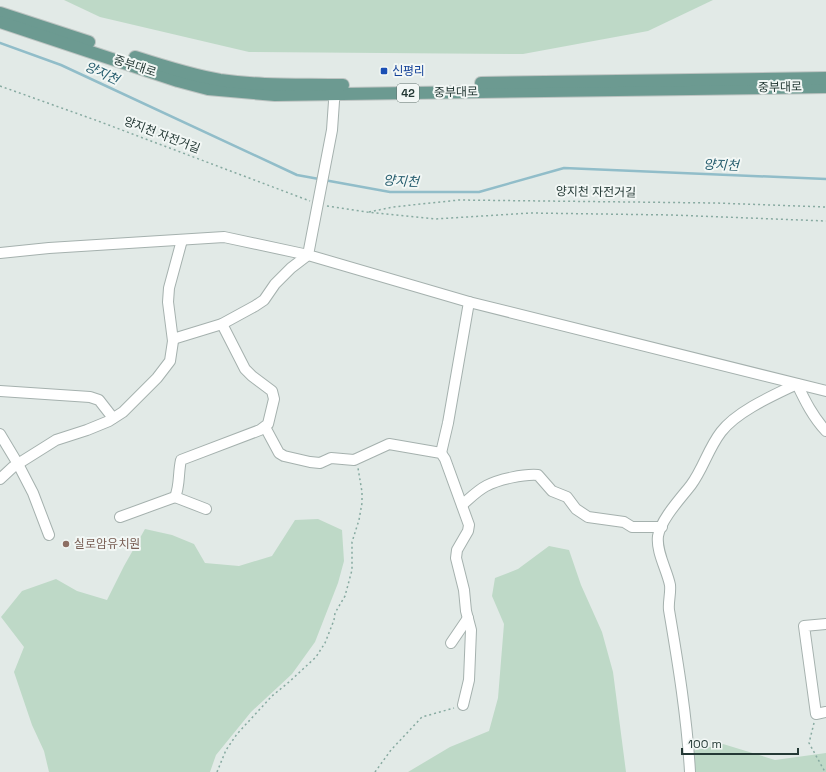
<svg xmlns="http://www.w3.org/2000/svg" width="826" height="772" viewBox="0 0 826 772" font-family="'Space Grotesk','Noto Sans KR',sans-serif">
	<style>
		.green { fill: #bed9c7 }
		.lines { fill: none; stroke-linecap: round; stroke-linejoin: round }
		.stream { stroke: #91bdc9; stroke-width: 2.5 }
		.minor-casing { stroke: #a5b1ae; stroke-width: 12 }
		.major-casing { stroke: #bdc4c2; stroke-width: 14 }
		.path { stroke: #87aaa1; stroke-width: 1.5; stroke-dasharray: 2 3; stroke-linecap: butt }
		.minor { stroke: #fff; stroke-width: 10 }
		.major { stroke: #6c9a91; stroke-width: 12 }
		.transit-dot { fill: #1a4fb4; stroke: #f2f7f5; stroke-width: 1.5 }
		.education-dot { fill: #8d6e63; stroke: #f2f7f5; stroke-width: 1.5 }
		.labels { text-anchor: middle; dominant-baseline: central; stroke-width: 4; stroke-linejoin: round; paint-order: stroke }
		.shield { fill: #f2f7f5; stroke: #62726f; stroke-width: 1 }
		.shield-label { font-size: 11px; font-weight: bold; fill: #243935 }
		.street-label { font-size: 12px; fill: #243935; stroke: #f2f7f5 }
		.transit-label { font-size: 12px; fill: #164399; stroke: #f2f7f5; text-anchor: start }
		.education-label { font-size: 12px; fill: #785e54; stroke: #f2f7f5; text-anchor: start }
		.water-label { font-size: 13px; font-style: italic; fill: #265d6e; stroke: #f2f7f5 }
	</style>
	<rect width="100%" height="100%" fill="#e2eae7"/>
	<!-- green -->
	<g class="green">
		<path d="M64,0H713L648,31L523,54L249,52L100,17Z"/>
		<path d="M318,519L342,530L344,561L338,583L315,642L292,674L251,712L216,755L210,772H49L44,751L32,725L14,672L24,647L1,617L22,591L56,579L77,591L107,600L124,566L145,529L172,535L194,544L205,563L239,566L272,556L295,520Z"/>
		<path d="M549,546L569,550L581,585L602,632L613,672L626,772H408L450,747L489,731L498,698L504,624L492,596L495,578L518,569Z"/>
		<path d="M723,744L775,760L826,753V772H695L692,751Z"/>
	</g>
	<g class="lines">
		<!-- stream -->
		<g class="stream">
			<path d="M0,43L61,65L297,175L319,179"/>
			<path d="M324,180L390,192H479L564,168L826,179"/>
		</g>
		<!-- minor casing -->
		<g class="minor-casing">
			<g id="minor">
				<path d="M335,87L332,130L308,255L469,302L826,391"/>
				<path d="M0,253L49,248L224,237L308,255"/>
				<path d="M173,339L222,324L255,306L264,300L275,284L291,268L308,255"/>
				<path d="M0,391L90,397L99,400L113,418"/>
				<path d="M265,427L279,453L284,456L310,462L320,463L331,458L354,460L389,444L441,453L445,459L469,525L468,531L457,550L456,558L464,590L466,611L471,630L469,680L463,705"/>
				<path d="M0,434L18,464L33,493L49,535"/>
				<path d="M441,453L448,423L469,302"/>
				<path d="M0,479L13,467L56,440L87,430L109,421L123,412L157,378L170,361L173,341L168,302L169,288L182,240"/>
				<path d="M175,497L206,509"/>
				<path d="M462,505C469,499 478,490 486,486C499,479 524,474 538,475L552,491L567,497L576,509L588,517L624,522L632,527H662"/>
				<path d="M120,517L175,497C180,486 178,473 181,460L260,430L268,424L274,399L272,391L252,376L245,369L222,324"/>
				<path d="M826,624L804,626L816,714L826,712"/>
				<path d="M451,643L468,618"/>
				<path d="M690,772C687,718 678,663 669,610C668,602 671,593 670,585C667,570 656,552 658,536C661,519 681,498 691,485C703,469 708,449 721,432C737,411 774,395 797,384C805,401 813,417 826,431"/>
			</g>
		</g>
		<!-- major casing -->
		<g class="major-casing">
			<g id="major">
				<path d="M0,13L89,42"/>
				<path d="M0,22L178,81L208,89L275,95L826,87"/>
				<path d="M135,57C163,66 191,75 220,80C261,86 302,84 343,85"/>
				<path d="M481,83L826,78"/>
			</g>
		</g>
		<!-- path -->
		<g class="path">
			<path d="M0,86L98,121L310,201"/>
			<path d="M327,206L367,212L435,219L531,213L672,215L826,221"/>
			<path d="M369,212L393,207L459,200L715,203L826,207"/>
			<path d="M814,723L809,743L825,772"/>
			<path d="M217,772L226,750L237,734L272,696L289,682L316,657L325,643L334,620L335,613L345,596L352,570V542L359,520L362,503V492L358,468"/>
			<path d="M375,772L391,750L422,717L454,708"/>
		</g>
		<!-- minor -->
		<use href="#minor" class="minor"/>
		<!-- major -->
		<use href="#major" class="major"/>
	</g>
	<!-- markers -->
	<rect class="transit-dot" x="380" y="67" width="8" height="8" rx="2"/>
	<circle class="education-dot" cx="66" cy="544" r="4"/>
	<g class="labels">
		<!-- shield labels -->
		<rect class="shield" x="397" y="84" width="22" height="18" rx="3"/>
		<g class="shield-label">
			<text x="408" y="93">42</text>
		</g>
		<!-- street labels -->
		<g class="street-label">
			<text transform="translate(135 66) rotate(18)">중부대로</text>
			<text transform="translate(780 87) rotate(-1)">중부대로</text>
			<text transform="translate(456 92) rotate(-1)">중부대로</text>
			<text transform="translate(162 135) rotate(21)">양지천 자전거길</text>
			<text transform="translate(596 192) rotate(1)">양지천 자전거길</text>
		</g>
		<!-- transit labels -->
		<g class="transit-label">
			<text x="392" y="71">신평리</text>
		</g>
		<!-- education labels -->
		<g class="education-label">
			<text x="74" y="544">실로암유치원</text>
		</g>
		<!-- water labels -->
		<g class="water-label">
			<text transform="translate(102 73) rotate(25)">양지천</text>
			<text transform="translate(721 165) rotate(2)">양지천</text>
			<text transform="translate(401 181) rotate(3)">양지천</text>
		</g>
	</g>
	<!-- scale -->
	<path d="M682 748v6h116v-6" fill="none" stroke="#243935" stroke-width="2"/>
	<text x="688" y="748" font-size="12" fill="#243935" stroke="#f2f7f5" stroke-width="3" paint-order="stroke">100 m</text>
</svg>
